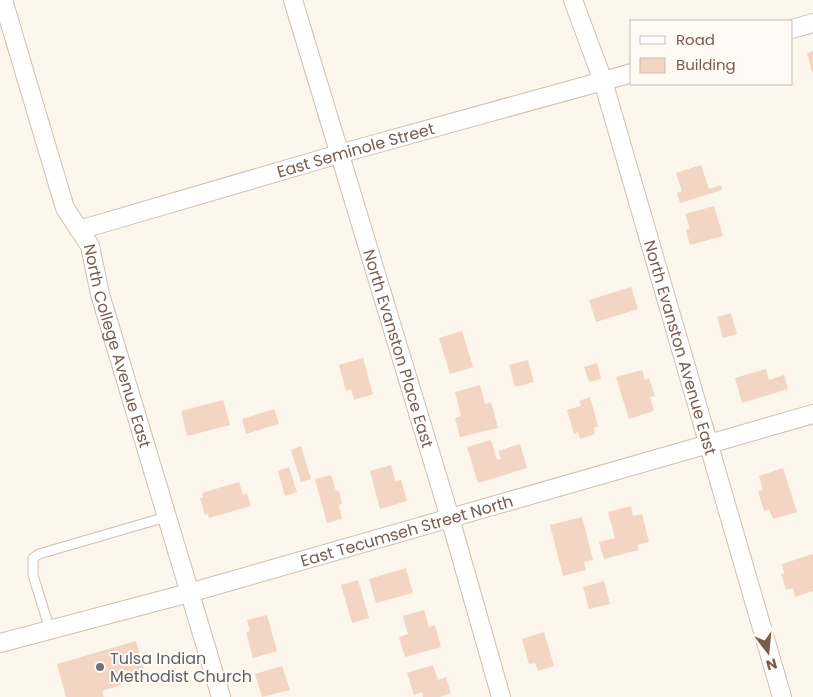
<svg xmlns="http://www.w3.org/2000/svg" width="813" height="697" font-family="Poppins,sans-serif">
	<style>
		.building { fill: #f3d5c3 }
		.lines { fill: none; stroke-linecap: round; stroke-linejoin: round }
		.lane-casing { stroke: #d1beb0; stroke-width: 11 }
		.street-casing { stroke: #d1beb0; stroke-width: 20 }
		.lane { stroke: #fff; stroke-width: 9 }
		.street { stroke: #fff; stroke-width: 18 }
		.worship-dot { fill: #6b7280; stroke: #fffaf3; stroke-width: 2 }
		.labels { text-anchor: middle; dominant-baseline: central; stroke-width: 4; stroke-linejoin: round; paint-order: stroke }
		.street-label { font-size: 16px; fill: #7a5c4d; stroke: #fffaf3 }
		.worship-label { font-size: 16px; fill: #5b616d; stroke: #fffaf3; text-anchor: start }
	</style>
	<rect width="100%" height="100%" fill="#fdf6ec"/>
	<g class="building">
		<path d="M813 51V71L812 72 807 53Z"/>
		<path d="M701 165 709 189 721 185 722 190 680 203 677 193 682 191 676 173Z"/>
		<path d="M714 206 723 236 690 245 686 230 690 229 685 214Z"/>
		<path d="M631 287 638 309 596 322 589 300Z"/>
		<path d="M731 313 737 334 723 338 717 317Z"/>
		<path d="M462 331 473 367 450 374 439 338Z"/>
		<path d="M363 358 373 394 354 400 351 389 346 391 339 365Z"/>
		<path d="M528 360 534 382 515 387 509 365Z"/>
		<path d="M597 363 601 379 589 382 584 367Z"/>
		<path d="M766 369 769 380 784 375 788 389 742 403 735 378Z"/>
		<path d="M642 370 645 380 649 378 655 396 650 397 654 411 629 419 616 377Z"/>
		<path d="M480 385 485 404 491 402 498 428 460 437 455 418 461 416 455 392Z"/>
		<path d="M590 397 598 426 594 428 595 434 580 439 578 432 574 434 567 410 581 406 579 401Z"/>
		<path d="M223 400 230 425 187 436 181 411Z"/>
		<path d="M274 409 279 424 246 434 242 419Z"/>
		<path d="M491 440 497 460 501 459 498 451 520 444 527 468 478 483 467 447Z"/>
		<path d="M301 446 311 479 301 482 291 450Z"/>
		<path d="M391 465 395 481 401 480 407 501 380 509 370 471Z"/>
		<path d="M289 467 297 492 285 496 278 471Z"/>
		<path d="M783 468 797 512 773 519 769 509 764 511 758 491 763 490 759 476Z"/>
		<path d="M331 475 336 491 339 490 342 504 339 505 342 519 327 523 315 479Z"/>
		<path d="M239 482 243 495 247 493 251 506 209 518 208 514 205 515 200 498 203 497 202 493Z"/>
		<path d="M631 506 633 516 642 514 649 542 637 545 639 550 604 559 599 542 615 538 608 512Z"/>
		<path d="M582 517 593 560 584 562 586 570 563 576 550 525Z"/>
		<path d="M813 554V591L795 597 793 588 786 590 781 574 784 573 782 564Z"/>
		<path d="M406 568 413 593 376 603 369 579Z"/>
		<path d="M358 580 369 618 352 623 341 585Z"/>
		<path d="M604 581 610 604 589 609 583 587Z"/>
		<path d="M424 610 429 627 435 625 441 647 405 657 399 637 408 634 403 616Z"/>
		<path d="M267 615 277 651 253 658 246 632 250 631 247 620Z"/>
		<path d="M544 632 554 666 538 671 535 663 529 664 522 639Z"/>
		<path d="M136 641 144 670 119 677 121 685 102 691 104 697H66L57 664Z"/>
		<path d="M433 665 438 680 446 677 451 693 440 697H423L422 692 414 695 407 673Z"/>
		<path d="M282 666 290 690 262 697 255 674Z"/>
	</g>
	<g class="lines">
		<defs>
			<path id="lane" d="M50 630 33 575V558L39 554 166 517"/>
			<g id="street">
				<path id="s1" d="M3 0 65 208 90 246 100 294 221 697"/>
				<path id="s2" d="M293 0 450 518 501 697"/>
				<path id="s3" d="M573 0 603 81 782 697"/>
				<path d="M792 29 813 23"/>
				<path id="s4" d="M79 230 339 154 632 73"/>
				<path id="s5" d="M0 643 189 593 813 414"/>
			</g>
		</defs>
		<use href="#lane" class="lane-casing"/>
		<use href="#street" class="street-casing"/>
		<use href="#lane" class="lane"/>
		<use href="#street" class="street"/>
	</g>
	<circle class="worship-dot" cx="100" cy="667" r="5"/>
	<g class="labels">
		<g class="street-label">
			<text stroke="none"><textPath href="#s4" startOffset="288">East Seminole Street</textPath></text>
			<text stroke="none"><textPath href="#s1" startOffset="366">North College Avenue East</textPath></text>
			<text stroke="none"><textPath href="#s3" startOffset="364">North Evanston Avenue East</textPath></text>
			<text stroke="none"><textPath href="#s2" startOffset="364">North Evanston Place East</textPath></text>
			<text stroke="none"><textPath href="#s5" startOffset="422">East Tecumseh Street North</textPath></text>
		</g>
		<g class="worship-label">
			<text x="110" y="658">Tulsa Indian<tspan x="110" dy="18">Methodist Church</tspan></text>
		</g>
	</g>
	<rect x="630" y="20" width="162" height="65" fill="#fffaf3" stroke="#cabbb1"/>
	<rect x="640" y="36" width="25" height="8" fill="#ffffff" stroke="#cabbb1"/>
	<text x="676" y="45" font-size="15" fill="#7a5c4d">Road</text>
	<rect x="640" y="58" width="25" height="15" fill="#f3d5c3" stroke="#cabbb1"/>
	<text x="676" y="70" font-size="15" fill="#7a5c4d">Building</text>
	<g transform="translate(768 652) rotate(164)" stroke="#fffaf3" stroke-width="4" paint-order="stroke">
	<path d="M0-4L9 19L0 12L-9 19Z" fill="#7a5c4d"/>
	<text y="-8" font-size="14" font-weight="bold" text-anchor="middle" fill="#7a5c4d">N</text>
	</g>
</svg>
